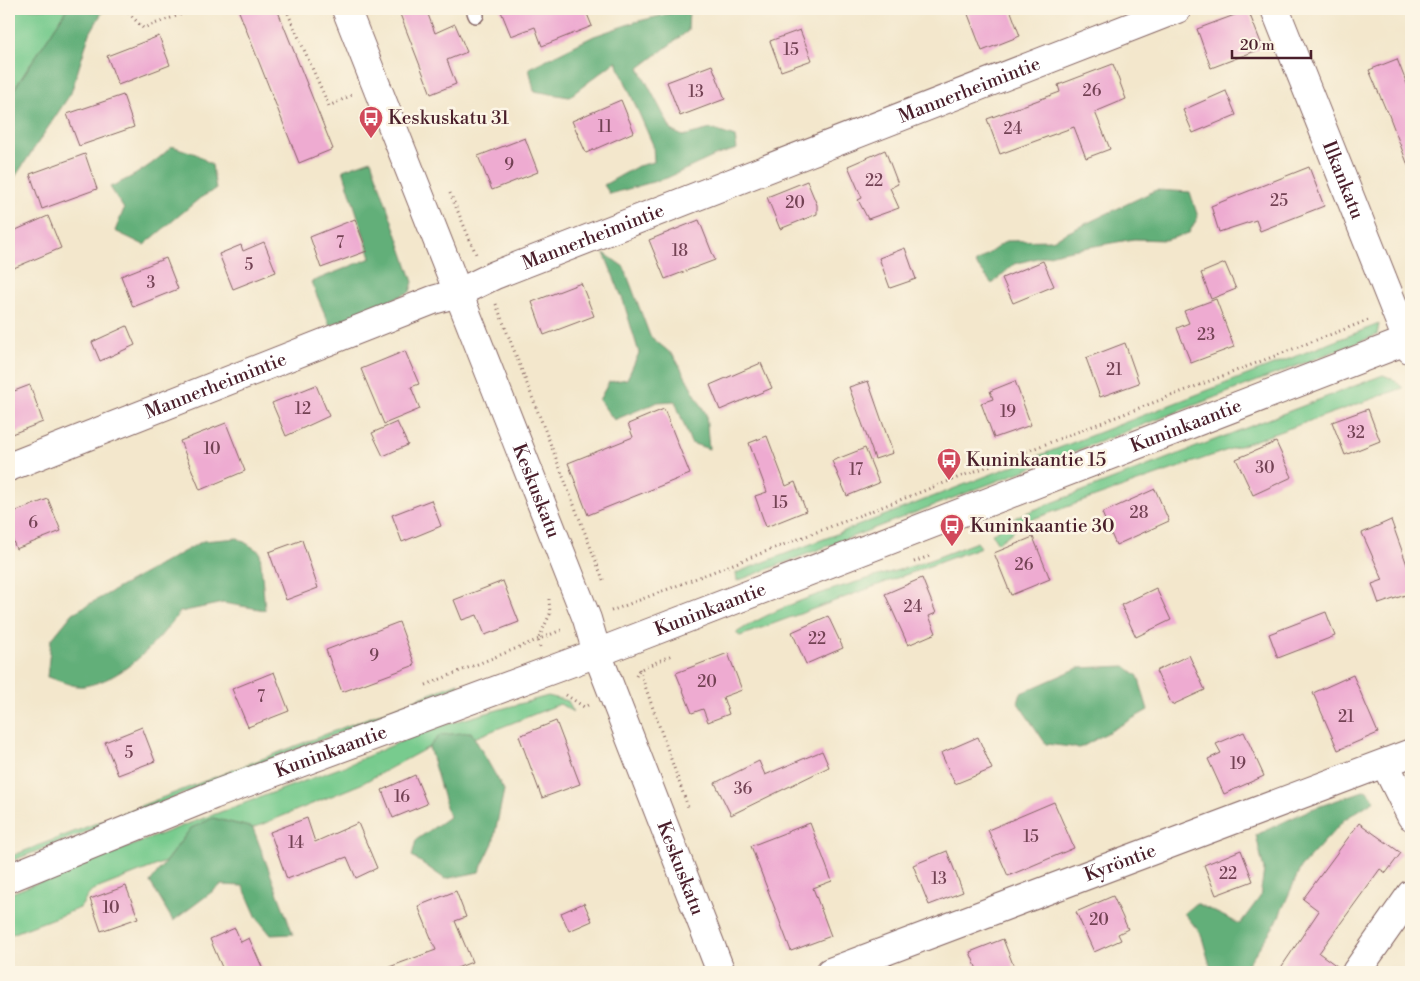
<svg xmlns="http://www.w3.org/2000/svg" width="1420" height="981" font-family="'Libre Bodoni',serif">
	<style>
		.green { fill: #78cb8e; stroke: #61755c }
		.forest { fill: #62af79; stroke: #566752 }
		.building { fill: #eeabd1 }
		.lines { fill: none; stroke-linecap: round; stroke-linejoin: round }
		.service-casing { stroke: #856563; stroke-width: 18 }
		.minor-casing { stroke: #856563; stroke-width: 30 }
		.tertiary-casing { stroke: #856563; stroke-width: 30 }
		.path { stroke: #856563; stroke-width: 3; stroke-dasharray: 1 4; stroke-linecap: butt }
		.service { stroke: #fff; stroke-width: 15 }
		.minor { stroke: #fff; stroke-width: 28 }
		.tertiary { stroke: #fff; stroke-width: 28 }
		.labels { text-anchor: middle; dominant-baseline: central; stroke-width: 5; stroke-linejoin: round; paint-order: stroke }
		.number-label { font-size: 16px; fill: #734254 }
		.street-label { font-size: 19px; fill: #4a1f2b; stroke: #fcf5e5 }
		.poi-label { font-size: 19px; fill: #4a1f2b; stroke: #fcf5e5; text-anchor: start }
	</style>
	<rect width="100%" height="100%" fill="#fcf5e5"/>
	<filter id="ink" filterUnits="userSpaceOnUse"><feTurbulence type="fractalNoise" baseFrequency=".02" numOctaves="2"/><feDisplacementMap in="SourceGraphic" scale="10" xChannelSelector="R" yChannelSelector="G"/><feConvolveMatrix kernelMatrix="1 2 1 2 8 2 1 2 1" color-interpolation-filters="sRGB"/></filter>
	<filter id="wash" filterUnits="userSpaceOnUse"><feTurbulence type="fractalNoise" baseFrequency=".0096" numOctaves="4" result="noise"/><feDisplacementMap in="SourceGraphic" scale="20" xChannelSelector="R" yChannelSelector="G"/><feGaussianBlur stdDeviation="1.12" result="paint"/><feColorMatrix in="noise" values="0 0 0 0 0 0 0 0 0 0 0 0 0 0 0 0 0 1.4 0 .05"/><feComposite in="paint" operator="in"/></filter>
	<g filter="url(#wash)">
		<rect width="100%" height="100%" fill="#f3e7cc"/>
		<g class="green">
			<path d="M9 9H67L9 97Z"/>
			<path d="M1379 324 1377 335 737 581 736 573Z"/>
			<path d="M1383 375 1393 379 1403 388 1027 521 998 543 992 534 1018 516Z"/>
			<path d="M977 542 981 547 740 636 736 633C784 602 839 587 895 571 923 564 950 552 977 542Z"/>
			<path d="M458 683 459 686 9 862V857Z"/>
			<path d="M548 696 568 701 573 712 560 704 474 738 471 732 440 736 429 747 361 784 253 828 213 818 191 828 165 862 91 891 80 908 9 935V894L166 832 348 765 429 729Z"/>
		</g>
		<g class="forest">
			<path d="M67 9H104L89 35 71 93 9 186V97Z"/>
			<path d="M689 9 688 31 639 68 672 131 683 136 711 129 735 137 737 149 717 155 667 178 610 194 604 185 638 166 654 162 653 145 616 61 569 97 534 91 529 68 594 36 635 22Z"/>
			<path d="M172 146 196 154 212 165 216 189 200 198 144 245 115 231 124 209 110 187C134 177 154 164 172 146Z"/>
			<path d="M371 160 413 282 410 292 330 326 311 282 371 258 343 170Z"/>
			<path d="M1156 190 1190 192 1198 217 1189 233 1166 240 1134 239 1061 252 1014 264 992 284 975 263 1006 241 1052 240Z"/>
			<path d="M604 253 624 267 650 336 674 356 706 414 709 449 691 443 675 401 658 402 614 420 599 400 609 382 627 379 639 353 623 300Z"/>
			<path d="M238 538 260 552 265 610 223 603 180 612C156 643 126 679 84 686 74 688 57 679 47 677L51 640 73 613 203 541Z"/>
			<path d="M1125 666 1138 676 1148 710 1080 748 1046 744 1018 703 1021 693 1078 668Z"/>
			<path d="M471 732 504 790 493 843 479 872 445 879 412 856 416 840 449 817 429 747 440 735Z"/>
			<path d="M1366 790 1375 800 1345 819 1301 867 1276 923 1245 968 1246 972H1206L1211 969 1201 934 1184 913 1196 903 1240 924 1260 897 1264 870 1256 835 1309 810Z"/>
			<path d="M213 818 253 828 293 934 271 935 257 918 243 886 221 885 173 921 150 882 191 828Z"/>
		</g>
		<g id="blocks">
			<g class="building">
				<path d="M238 9H277L333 149 299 163Z"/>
				<path d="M398 9H426L435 33 455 24 467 52 447 60 456 84 431 94Z"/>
				<path d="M500 9H585L592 26 542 46 535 27 511 36Z"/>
				<path d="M966 9H1010L1020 36 982 51Z"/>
				<path d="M1248 10 1263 48 1211 68 1197 29Z"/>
				<path d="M800 30 812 60 781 71 770 41Z"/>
				<path d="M159 36 170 65 118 85 107 56Z"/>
				<path d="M1397 59 1411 94V167L1409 168 1387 110H1386L1369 70Z"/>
				<path d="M1113 64 1126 99 1095 112 1110 149 1086 158 1074 127 1000 154 987 119 1060 92 1058 85Z"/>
				<path d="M712 65 725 99 680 116 667 82Z"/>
				<path d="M1226 91 1236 115 1193 133 1183 110Z"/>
				<path d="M123 95 134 127 79 146 67 114Z"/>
				<path d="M621 100 634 132 586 153 572 121Z"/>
				<path d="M525 138 538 172 492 190 478 156Z"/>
				<path d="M885 150 898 184 890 188 899 208 868 219 858 200 862 198 848 166Z"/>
				<path d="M85 154 97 189 42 209 30 174Z"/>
				<path d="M1309 167 1324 206 1260 231 1256 220 1219 232 1211 206Z"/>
				<path d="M807 181 817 205V214L780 229 767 197Z"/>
				<path d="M48 216 61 248 9 270V233Z"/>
				<path d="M355 219 367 251 321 268 310 237Z"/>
				<path d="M699 220 715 260 665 279 649 240Z"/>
				<path d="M264 242 276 272 233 289 219 254 241 245 243 251Z"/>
				<path d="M905 248 916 279 890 288 879 258Z"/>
				<path d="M166 258 178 289 133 307 121 276Z"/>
				<path d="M1043 261 1054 286 1013 303 1002 278Z"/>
				<path d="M1225 263 1236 289 1211 299 1201 273Z"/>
				<path d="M581 283 594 316 544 335 532 302Z"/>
				<path d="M1216 299 1234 347 1191 363 1177 328 1189 323 1184 311Z"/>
				<path d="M127 326 135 345 100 361 92 342Z"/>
				<path d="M1125 343 1139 383 1100 397 1086 358Z"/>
				<path d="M405 351 419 384 411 387 420 409 384 424 361 369Z"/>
				<path d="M761 363 772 388 720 410 710 385Z"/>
				<path d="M868 381 893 453 875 459 849 387Z"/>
				<path d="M1015 381 1031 425 994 438 981 403 993 399 990 391Z"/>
				<path d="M30 385 43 422 9 435V393Z"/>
				<path d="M316 385 329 416 286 436 272 403Z"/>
				<path d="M664 409 690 474 588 515 568 463 633 437 628 424Z"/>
				<path d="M1368 409 1380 441 1345 455 1332 422Z"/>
				<path d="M397 422 408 445 383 456 372 433Z"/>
				<path d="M226 423 245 471 200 490 180 441Z"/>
				<path d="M767 436 786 486 795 482 806 511 766 527 755 496 767 492 749 443Z"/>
				<path d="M1276 442 1292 477 1253 495 1236 459Z"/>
				<path d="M865 448 879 483 847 496 832 461Z"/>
				<path d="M1155 489 1169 521 1116 545 1102 513Z"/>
				<path d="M48 499 61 531 16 549 9 530V514Z"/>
				<path d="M431 500 441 526 402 542 392 515Z"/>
				<path d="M1391 520 1411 576V593L1379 604 1372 584 1383 580 1362 533Z"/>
				<path d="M1033 537 1050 579 1011 595 994 553Z"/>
				<path d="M302 540 318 588 286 600 269 552Z"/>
				<path d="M922 578 936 613 929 616 936 633 908 645 885 594Z"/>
				<path d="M503 581 519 622 485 635 477 615 462 620 454 600Z"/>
				<path d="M1156 588 1171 620 1136 637 1121 605Z"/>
				<path d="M1326 612 1335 636 1278 658 1269 634Z"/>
				<path d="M828 616 843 648 806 664 792 632Z"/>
				<path d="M399 622 415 665 342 692 326 650Z"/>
				<path d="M728 653 742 690 723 697 729 714 708 722 703 709 692 713 676 673Z"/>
				<path d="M1189 655 1205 690 1172 705 1156 671Z"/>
				<path d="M274 672 289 711 248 727 232 689Z"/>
				<path d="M1353 675 1378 733 1338 750 1313 693Z"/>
				<path d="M556 721 580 784 542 798 519 736Z"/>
				<path d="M142 727 155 761 118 775 105 742Z"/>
				<path d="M1244 732 1264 776 1224 794 1208 759 1221 753 1216 744Z"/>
				<path d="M978 737 992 769 955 784 941 753Z"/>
				<path d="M822 751 829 767 731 815 715 783 759 761 765 775Z"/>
				<path d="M415 775 427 804 393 818 382 790Z"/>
				<path d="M1054 802 1074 848 1008 876 988 830Z"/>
				<path d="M307 818 315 842 358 823 377 868 356 878 347 857 287 879 270 832Z"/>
				<path d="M810 823 832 881 813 888 831 936 791 951 751 846Z"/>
				<path d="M1359 823 1401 853 1386 873 1380 869 1319 953 1341 969V972H1278L1319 911 1303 899Z"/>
				<path d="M1241 850 1253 881 1216 895 1204 865Z"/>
				<path d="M947 851 963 892 929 905 913 865Z"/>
				<path d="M126 886 138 918 101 931 90 899Z"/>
				<path d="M456 891 466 917 455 921 472 962 447 972H382L381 970 436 950 418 906Z"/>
				<path d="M1113 896 1128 929 1118 934 1121 940 1094 952 1076 912Z"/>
				<path d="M584 903 592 921 569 931 561 913Z"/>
				<path d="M235 928 241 942 249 938 262 967 250 972H224L210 939Z"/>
				<path d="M1003 939 1016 972H978L970 952Z"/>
			</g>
		</g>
	</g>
	<g filter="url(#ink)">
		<use href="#blocks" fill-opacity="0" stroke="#856563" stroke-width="1"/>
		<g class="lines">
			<defs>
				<path id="service" d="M474 9 476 15"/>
				<g id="minor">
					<path id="s1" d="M1275 9 1411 350"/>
					<path id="s2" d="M9 467 433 300 458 293 495 275 1177 9"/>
					<path d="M1385 764 1411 816"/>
					<path id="s3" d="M830 972 1411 753"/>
					<path d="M1356 972 1411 894"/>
				</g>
				<g id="tertiary">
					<path id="s4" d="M346 9 587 619 597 653 721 972"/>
					<path id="s5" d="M9 878 213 795 597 653 1411 339"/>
				</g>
			</defs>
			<use href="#service" class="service-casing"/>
			<use href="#minor" class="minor-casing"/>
			<use href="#tertiary" class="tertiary-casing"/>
			<g class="path">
				<path d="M125 9 143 28 196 9"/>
				<path d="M286 9 329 106 352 95"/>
				<path d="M450 193 476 254"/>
				<path d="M496 304 604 582"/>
				<path d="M914 562 932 555"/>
				<path d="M611 611 1371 319"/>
				<path d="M540 647 538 640 550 614 549 599"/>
				<path d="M639 669 688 807"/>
				<path d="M636 676 639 670 672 655"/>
				<path d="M426 685 564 629"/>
				<path d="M566 695 584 707 590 704"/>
			</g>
			<use href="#service" class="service"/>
			<use href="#minor" class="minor"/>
			<use href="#tertiary" class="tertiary"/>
		</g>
	</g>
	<defs>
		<symbol id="bus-pin" viewBox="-11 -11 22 30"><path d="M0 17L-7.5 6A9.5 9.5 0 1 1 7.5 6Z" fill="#d1495b" stroke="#fcf5e5"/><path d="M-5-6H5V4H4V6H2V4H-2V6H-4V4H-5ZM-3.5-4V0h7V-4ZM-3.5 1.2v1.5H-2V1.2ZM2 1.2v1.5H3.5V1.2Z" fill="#fff"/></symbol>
	</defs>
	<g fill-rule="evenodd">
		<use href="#bus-pin" x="357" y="104" width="28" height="38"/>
		<use href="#bus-pin" x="935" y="446" width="28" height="38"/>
		<use href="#bus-pin" x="938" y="512" width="28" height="38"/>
	</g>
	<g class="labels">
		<g class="number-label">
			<text x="791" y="50">15</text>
			<text x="1092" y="91">26</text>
			<text x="696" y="92">13</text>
			<text x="605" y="127">11</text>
			<text x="1013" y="129">24</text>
			<text x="509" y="165">9</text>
			<text x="874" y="181">22</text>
			<text x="1279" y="201">25</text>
			<text x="795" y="203">20</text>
			<text x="340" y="243">7</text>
			<text x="680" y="251">18</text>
			<text x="249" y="265">5</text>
			<text x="151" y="283">3</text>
			<text x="1206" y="335">23</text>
			<text x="1114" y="370">21</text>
			<text x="303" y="409">12</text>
			<text x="1008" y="412">19</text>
			<text x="1356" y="433">32</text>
			<text x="212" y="449">10</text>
			<text x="1265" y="468">30</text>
			<text x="856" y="470">17</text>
			<text x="780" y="503">15</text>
			<text x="1139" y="513">28</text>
			<text x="33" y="523">6</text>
			<text x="1024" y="565">26</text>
			<text x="913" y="607">24</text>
			<text x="817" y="639">22</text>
			<text x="374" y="656">9</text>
			<text x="707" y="682">20</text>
			<text x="261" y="697">7</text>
			<text x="1346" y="717">21</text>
			<text x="129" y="753">5</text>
			<text x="1238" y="764">19</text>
			<text x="743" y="789">36</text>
			<text x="402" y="797">16</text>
			<text x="1031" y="837">15</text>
			<text x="296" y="843">14</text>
			<text x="1228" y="874">22</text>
			<text x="939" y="879">13</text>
			<text x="111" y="908">10</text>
			<text x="1099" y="920">20</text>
		</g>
		<g class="street-label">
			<text stroke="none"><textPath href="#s2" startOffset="1032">Mannerheimintie</textPath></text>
			<text stroke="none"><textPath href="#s1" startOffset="184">Ilkankatu</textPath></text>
			<text stroke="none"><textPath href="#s2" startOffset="628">Mannerheimintie</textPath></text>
			<text stroke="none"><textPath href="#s2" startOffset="222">Mannerheimintie</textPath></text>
			<text stroke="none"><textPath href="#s5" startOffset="1261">Kuninkaantie</textPath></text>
			<text stroke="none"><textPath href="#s4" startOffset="518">Keskuskatu</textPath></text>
			<text stroke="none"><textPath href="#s5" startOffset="751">Kuninkaantie</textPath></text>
			<text stroke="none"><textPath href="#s5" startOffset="346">Kuninkaantie</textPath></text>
			<text stroke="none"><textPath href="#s3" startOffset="310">Kyröntie</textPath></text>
			<text stroke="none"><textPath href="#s4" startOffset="922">Keskuskatu</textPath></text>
		</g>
		<g class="poi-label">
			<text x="388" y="118">Keskuskatu 31</text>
			<text x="966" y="460">Kuninkaantie 15</text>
			<text x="970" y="526">Kuninkaantie 30</text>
		</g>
	</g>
	<rect width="1420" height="981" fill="none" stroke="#fcf5e5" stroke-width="30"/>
	<path d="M1232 50v8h79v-8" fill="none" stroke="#4a1f2b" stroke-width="2.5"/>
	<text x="1240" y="50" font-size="15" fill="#4a1f2b" stroke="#fcf5e5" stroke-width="4" paint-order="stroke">20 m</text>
</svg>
